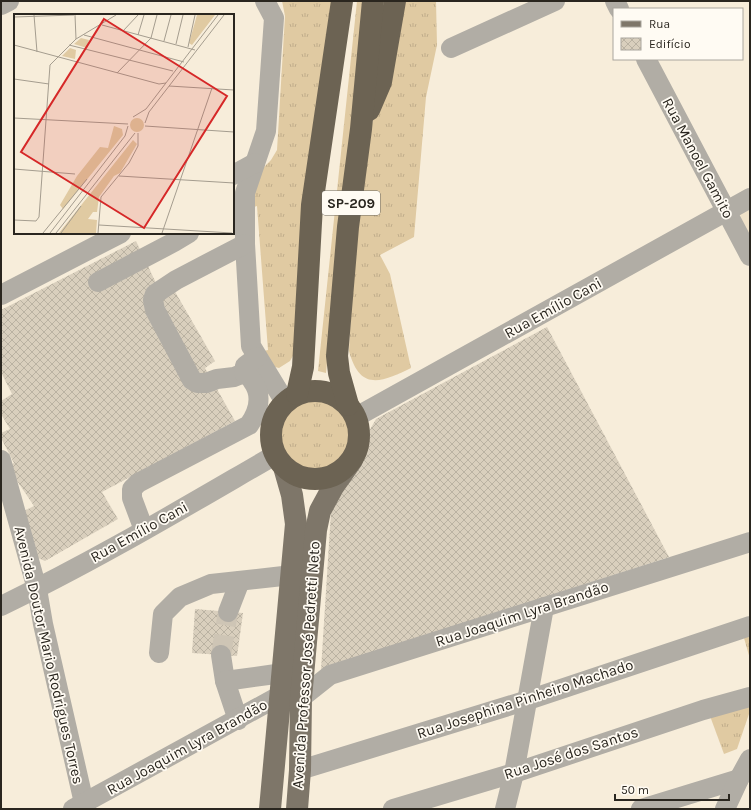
<svg xmlns="http://www.w3.org/2000/svg" width="751" height="810" font-family="Karla,sans-serif">
	<style>
		.built { fill: #efe1c8 }
		.grass { fill: url(#grass-tufts) }
		.building { fill: url(#building-cross-hatch) }
		.lines { fill: none; stroke-linecap: round; stroke-linejoin: round }
		.minor-tunnel { stroke: #cec5b5; stroke-width: 20; stroke-dasharray: 20 10; stroke-linecap: butt }
		.minor { stroke: #b1ada5; stroke-width: 20 }
		.major { stroke: #7e7669; stroke-width: 22 }
		.highway { stroke: #6c6353; stroke-width: 22 }
		.labels { text-anchor: middle; dominant-baseline: central; stroke-width: 3.5; stroke-linejoin: round; paint-order: stroke }
		.shield { fill: #fffbf3; stroke: #6a665f; stroke-width: 1 }
		.shield-label { font-size: 14px; font-weight: bold; fill: #2a261f }
		.street-label { font-size: 15px; fill: #2a261f; stroke: #fffbf3 }
		.inset-road { fill: none; stroke: #a59d8f; stroke-width: 1 }
		.view { fill: #d62828; fill-opacity: 0.15; stroke: #d62828; stroke-width: 2 }
		.inset-edge { fill: none; stroke: #2a261f; stroke-width: 2 }
	</style>
	<defs>
		<pattern id="grass-tufts" width="24" height="20" patternUnits="userSpaceOnUse"><rect width="24" height="20" fill="#e0caa2"/><path d="M3 7l-1-3M5 7V3M7 7l1-3M15 17l-1-3M17 17v-4M19 17l1-3" fill="none" stroke="#c0ad8b"/></pattern>
		<pattern id="building-cross-hatch" width="8" height="8" patternUnits="userSpaceOnUse"><rect width="8" height="8" fill="#d9cfbd"/><path d="M0 0l8 8M0 8l8-8" fill="none" stroke="#bab2a2"/></pattern>
	</defs>
	<rect width="100%" height="100%" fill="#f7edda"/>
	<path class="built" d="M750 208V236L739 214Z"/>
	<g class="grass">
		<path d="M282 1H332L298 347 290 361 279 368 267 365 260 352 268 350 257 206 248 209 256 175 271 160 277 150 285 16Z"/>
		<path d="M357 1H365L348 153 326 373 318 371Z"/>
		<path d="M393 1H436L437 45 426 97 414 237 380 255 390 274 411 368C382 382 360 392 349 351L355 224Z"/>
		<circle cx="316" cy="435" r="35"/>
		<path d="M750 636V659L744 638Z"/>
		<path d="M750 701V711L737 749 724 754 710 716Z"/>
	</g>
	<g class="building">
		<path d="M136 241 156 283 166 276 215 361 205 368 235 421 102 492 118 519 45 561 38 558 22 512 34 506 7 466 14 463 1 438V433L10 429 1 414V401L12 394 1 372V310Z"/>
		<path d="M547 327 669 557 321 670 332 496 376 419Z"/>
		<path d="M195 609 243 613 237 656 192 653Z"/>
	</g>
	<g class="lines">
		<path class="minor-tunnel" d="M221 655 228 612"/>
		<g class="minor">
			<path d="M265 1 274 18 266 131 245 193V244L251 346 285 402"/>
			<path d="M615 1 619 9"/>
			<path d="M1 5 9 1"/>
			<path d="M451 48 555 1"/>
			<path d="M646 59 750 256"/>
			<path d="M233 175 255 163"/>
			<path d="M98 282 174 242 189 233"/>
			<path d="M1 295 121 233"/>
			<path d="M244 373 234 377 217 379 206 383H197L192 380 155 310 153 300 155 294 176 280 245 244"/>
			<path d="M356 417 750 198"/>
			<path d="M1 460 37 589 43 624 84 803"/>
			<path d="M144 530 132 498V489L138 483 249 425C258 412 263 396 253 382 251 378 247 375 244 373L245 366 257 357"/>
			<path d="M1 606C95 561 185 507 275 455"/>
			<path d="M228 612 240 581"/>
			<path d="M159 653 163 614 180 597 211 584 292 575"/>
			<path d="M221 655 225 681 238 720"/>
			<path d="M225 681 283 673"/>
			<path d="M301 698 330 675 750 542"/>
			<path d="M300 770 528 700 750 626"/>
			<path d="M73 809 281 695"/>
			<path d="M393 809 514 773 703 710 750 697"/>
			<path d="M505 809 514 773 544 607"/>
			<path d="M641 809 739 779"/>
			<path d="M725 809 739 779 750 759"/>
		</g>
		<g class="major">
			<path d="M270 809 296 524 292 495 284 467"/>
			<path d="M297 809 300 770 301 698 316 530 320 511 333 487 352 460"/>
		</g>
		<g class="highway">
			<path d="M369 110 381 82 395 1"/>
			<circle cx="315" cy="435" r="44"/>
			<path d="M297 394 303 367 312 205 342 1"/>
			<path d="M348 405 339 373 337 356 348 227 361 129 373 1"/>
		</g>
	</g>
	<g class="labels">
		<rect class="shield" x="322" y="191" width="58" height="24" rx="3"/>
		<g class="shield-label">
			<text x="351" y="203">SP-209</text>
		</g>
		<g class="street-label">
			<text transform="translate(698 158) rotate(62)">Rua Manoel Gamito</text>
			<text transform="translate(553 308) rotate(-29)">Rua Emílio Cani</text>
			<text transform="translate(139 532) rotate(-29)">Rua Emílio Cani</text>
			<text transform="translate(522 614) rotate(-18)">Rua Joaquim Lyra Brandão</text>
			<text transform="translate(49 655) rotate(77)">Avenida Doutor Mario Rodrigues Torres</text>
			<text transform="translate(306 665) rotate(-86)">Avenida Professor José Pedretti Neto</text>
			<text transform="translate(525 699) rotate(-18)">Rua Josephina Pinheiro Machado</text>
			<text transform="translate(187 747) rotate(-29)">Rua Joaquim Lyra Brandão</text>
			<text transform="translate(571 753) rotate(-18)">Rua José dos Santos</text>
		</g>
	</g>
	<g transform="translate(14 14)">
		<rect width="220" height="220" fill="#f7edda"/>
		<path d="M183 1H201L178 31 175 29ZM67 24 75 26 73 34 60 30ZM116 111a7 7 0 1 1 14 0a7 7 0 1 1-14 0ZM100 112 108 115 109 121 49 195 46 191 63 162 86 133 94 134ZM119 126 123 130 106 159 100 162 85 183 83 198H79L74 205 83 206 82 219H45Z" fill="#e0caa2"/>
		<path d="M56 34 62 36 61 45 48 42Z" fill="#e0caa2"/>
		<path class="inset-road" d="M20 1 23 38M61 1 62 25M0 3 60 1M88 11 181 36M109 17 124 1M70 21 170 48M124 21 130 1M150 27 157 1M162 30 169 1M0 31 145 70 152 69M55 31 159 57M174 33 181 1M103 59 137 24 143 1M0 65 35 70M155 72 220 76M119 103 132 95 204 1M0 104 114 110M131 109 135 98 210 1M131 112 220 118M0 155 61 160M105 162 220 169M0 206 22 207 25 203 36 51 62 25 102 1M85 211 218 219M29 219 73 165M36 219 111 122 114 112M42 219 121 119M47 219 67 192M84 219 87 183 115 149 124 132V119M148 219 198 74"/>
		<path class="view" d="M90 5 213 82 130 214 7 138Z"/>
		<rect width="220" height="220" class="inset-edge"/>
	</g>
	<rect width="751" height="810" fill="none" stroke="#2a261f" stroke-width="4"/>
	<rect x="613" y="8" width="130" height="52" fill="#fffbf3" stroke="#aaa69e"/>
	<rect x="621" y="21" width="20" height="6" fill="#7e7669" stroke="#aaa69e"/>
	<text x="649" y="28" font-size="12" fill="#2a261f">Rua</text>
	<rect x="621" y="38" width="20" height="12" fill="url(#building-cross-hatch)" stroke="#aaa69e"/>
	<text x="649" y="48" font-size="12" fill="#2a261f">Edifício</text>
	<path d="M615 794v6h114v-6" fill="none" stroke="#2a261f" stroke-width="2"/>
	<text x="621" y="794" font-size="12" fill="#2a261f" stroke="#fffbf3" stroke-width="3" paint-order="stroke">50 m</text>
</svg>
